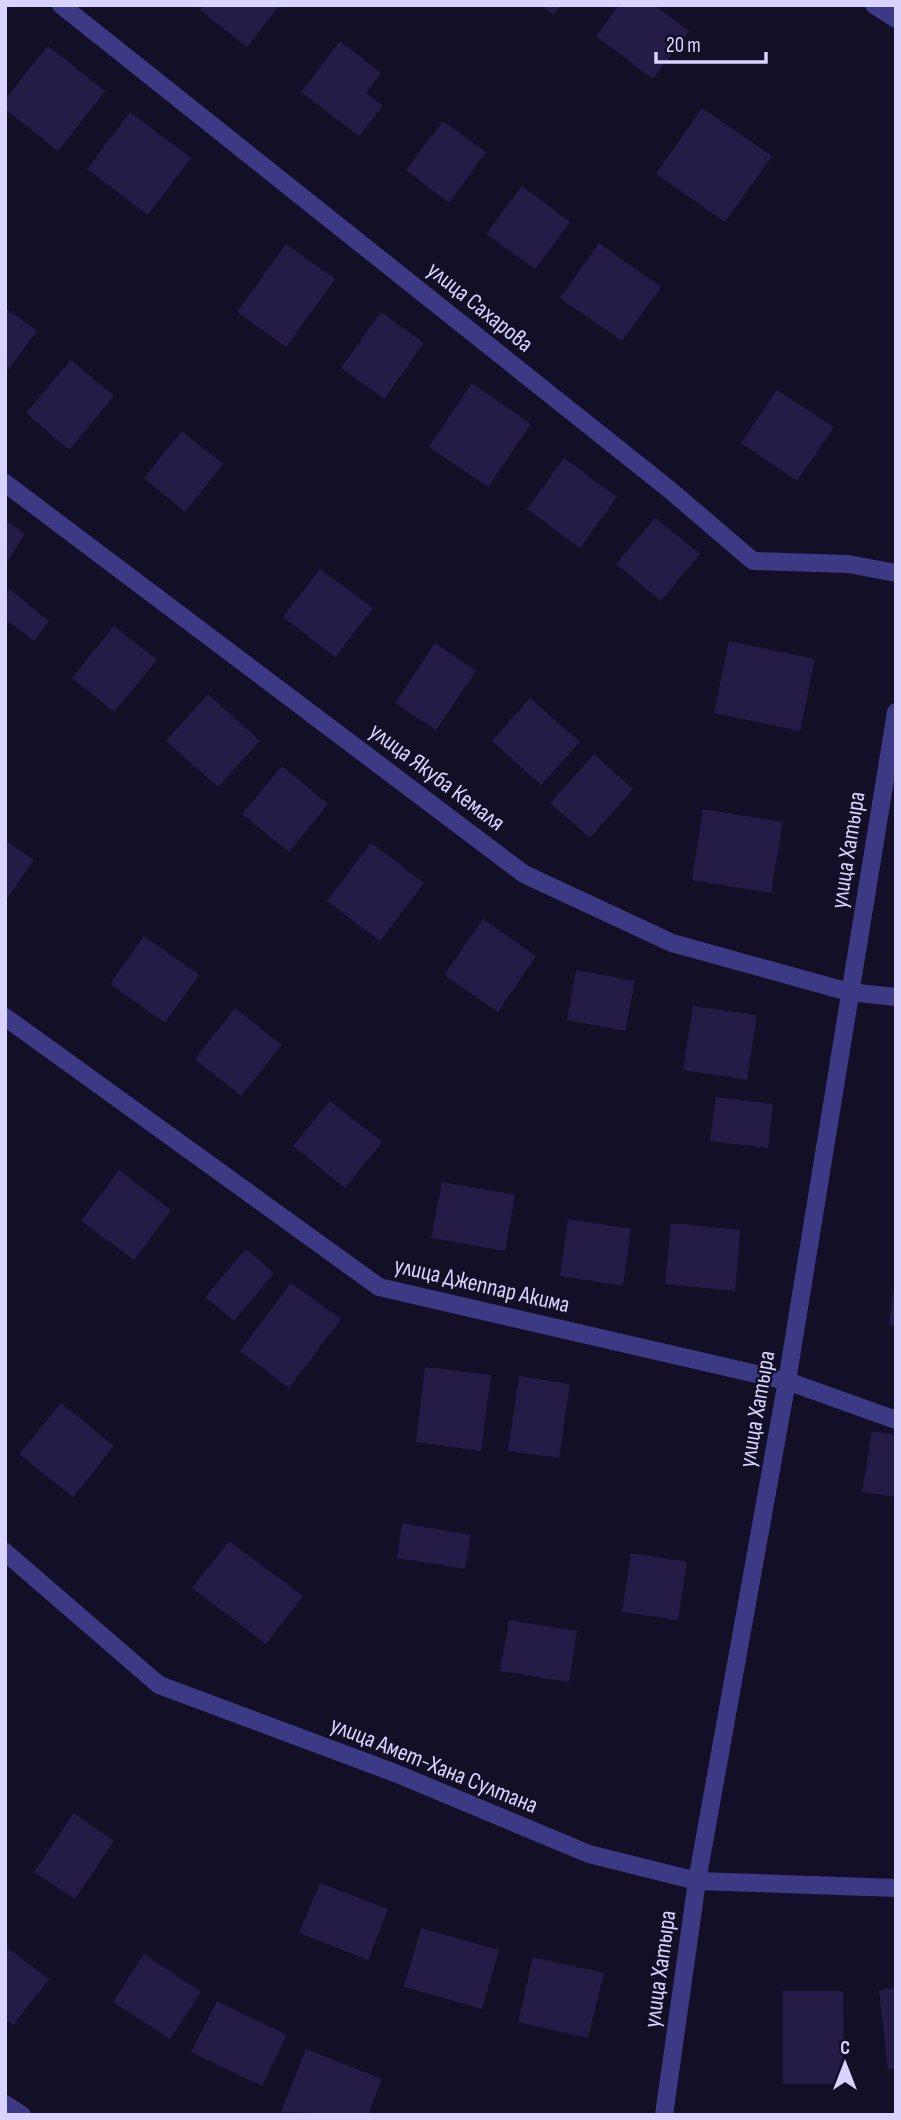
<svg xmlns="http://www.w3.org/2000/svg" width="901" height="2120" font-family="'Sofia Sans Condensed',sans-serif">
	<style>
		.building { fill: #241b47 }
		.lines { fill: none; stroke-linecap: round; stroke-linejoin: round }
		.minor { stroke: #3d3a85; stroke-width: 18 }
		.tertiary { stroke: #3d3a85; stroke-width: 18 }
		.labels { text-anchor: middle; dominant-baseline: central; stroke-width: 5; stroke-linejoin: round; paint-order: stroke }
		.street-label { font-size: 24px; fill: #d9d4ff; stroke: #130f26 }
	</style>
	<rect width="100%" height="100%" fill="#130f26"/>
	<g class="building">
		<path d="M203 5H280L247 47 200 10Z"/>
		<path d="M542 5H561L553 15Z"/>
		<path d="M619 5H654L689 31 653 79 596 36Z"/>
		<path d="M340 41 381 73 366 93 383 106 359 136 301 92Z"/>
		<path d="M48 46 105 91 58 151 5 109V99Z"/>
		<path d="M702 108 772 156 725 222 656 174Z"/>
		<path d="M130 112 191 158 148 215 87 169Z"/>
		<path d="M443 121 486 152 449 203 406 170Z"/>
		<path d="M522 186 570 222 535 269 486 234Z"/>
		<path d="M599 243 661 287 622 341 560 298Z"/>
		<path d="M286 244 335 279 286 347 237 312Z"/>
		<path d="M5 308 37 331 5 374Z"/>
		<path d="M381 312 424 343 384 399 341 368Z"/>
		<path d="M71 360 114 396 69 450 26 413Z"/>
		<path d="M472 383 531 424 488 487 429 447Z"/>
		<path d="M777 390 834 427 797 481 741 443Z"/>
		<path d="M182 431 223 464 185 512 144 478Z"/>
		<path d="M564 458 617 497 580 548 527 509Z"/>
		<path d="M655 518 700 554 661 601 616 564Z"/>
		<path d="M5 520 25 534 5 565Z"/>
		<path d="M320 569 373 608 335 657 283 617Z"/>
		<path d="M8 588 49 621 34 641 5 619Z"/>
		<path d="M114 626 157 660 114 712 72 678Z"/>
		<path d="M729 641 815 659 800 731 714 713Z"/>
		<path d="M435 643 476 671 436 730 395 703Z"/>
		<path d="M208 694 260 741 218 787 166 741Z"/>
		<path d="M530 698 580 742 541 785 492 741Z"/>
		<path d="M594 754 633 789 590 838 550 803Z"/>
		<path d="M282 766 328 804 289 852 242 814Z"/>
		<path d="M703 809 783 822 771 893 692 880Z"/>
		<path d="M5 840 34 860 5 901Z"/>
		<path d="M371 843 424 883 380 941 327 901Z"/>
		<path d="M483 919 536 956 498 1012 444 975Z"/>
		<path d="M144 936 199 975 165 1023 110 984Z"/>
		<path d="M576 970 635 981 625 1031 567 1020Z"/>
		<path d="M693 1006 757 1015 747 1080 683 1070Z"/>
		<path d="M235 1008 282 1045 241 1096 195 1059Z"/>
		<path d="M716 1097 773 1104 768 1148 710 1141Z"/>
		<path d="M330 1101 382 1142 345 1188 293 1146Z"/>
		<path d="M119 1170 171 1210 134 1260 81 1221Z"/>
		<path d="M442 1182 515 1195 505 1251 431 1238Z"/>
		<path d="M568 1219 631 1229 623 1286 560 1276Z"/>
		<path d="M671 1223 740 1230 735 1291 665 1284Z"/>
		<path d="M246 1249 274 1273 234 1321 205 1297Z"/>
		<path d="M291 1283 341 1319 289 1388 240 1351Z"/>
		<path d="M894 1287H896V1326L889 1325Z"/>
		<path d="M425 1367 491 1375 481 1451 416 1442Z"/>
		<path d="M519 1376 570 1384 559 1458 508 1451Z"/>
		<path d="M61 1403 114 1446 73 1497 19 1454Z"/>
		<path d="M872 1431 896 1435V1497L862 1492Z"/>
		<path d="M402 1523 471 1535 465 1569 397 1558Z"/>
		<path d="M229 1541 303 1596 266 1644 192 1588Z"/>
		<path d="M631 1553 687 1562 678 1620 622 1612Z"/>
		<path d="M509 1620 577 1631 569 1682 500 1671Z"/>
		<path d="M74 1813 114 1841 75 1899 34 1872Z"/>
		<path d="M320 1883 388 1909 368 1960 299 1933Z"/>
		<path d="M421 1928 499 1950 482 2009 404 1987Z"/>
		<path d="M5 1946 49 1979 13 2025 5 2019Z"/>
		<path d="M144 1954 201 1992 170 2039 113 2002Z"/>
		<path d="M533 1957 604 1973 588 2038 518 2022Z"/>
		<path d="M896 1988V2068L888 2069 879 1990Z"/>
		<path d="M783 1991H843L844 2084H783Z"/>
		<path d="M217 2001 287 2035 262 2086 191 2052Z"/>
		<path d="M306 2049 382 2079 368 2115 281 2112Z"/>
	</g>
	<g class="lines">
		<g class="minor">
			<path d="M61 5 670 490 753 561 848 564 896 573"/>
			<path d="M5 483 524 874 672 943 849 992 896 997"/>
			<path d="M5 1017 379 1287 787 1381 896 1420"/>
			<path d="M5 1552 159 1685 395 1773 589 1854 697 1881"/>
			<path d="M5 2104 22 2115"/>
		</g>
		<g class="tertiary">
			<path d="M874 5 896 19"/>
			<path d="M697 1881 896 1888"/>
			<path d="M664 2115 697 1881 787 1381 896 712"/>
		</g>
	</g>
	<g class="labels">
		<g class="street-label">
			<text transform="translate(480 307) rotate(39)">улица Сахарова</text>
			<text transform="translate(437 777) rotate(37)">улица Якуба Кемаля</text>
			<text transform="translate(848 850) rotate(-81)">улица Хатыра</text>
			<text transform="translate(482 1285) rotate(13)">улица Джеппар Акима</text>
			<text transform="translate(757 1409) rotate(-80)">улица Хатыра</text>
			<text transform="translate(434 1765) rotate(22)">улица Амет-Хана Султана</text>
			<text transform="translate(660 1969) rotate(-82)">улица Хатыра</text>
		</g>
	</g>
	<rect width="901" height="2120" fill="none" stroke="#d9d4ff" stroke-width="14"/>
	<g transform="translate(845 2064)" stroke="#130f26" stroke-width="5" paint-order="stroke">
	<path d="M0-5L12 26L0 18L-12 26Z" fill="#d9d4ff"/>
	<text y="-10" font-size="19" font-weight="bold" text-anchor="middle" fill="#d9d4ff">С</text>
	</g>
	<path d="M656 52v10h110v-10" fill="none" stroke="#d9d4ff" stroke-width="3.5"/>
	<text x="666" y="52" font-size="21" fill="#d9d4ff" stroke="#130f26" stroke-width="5" paint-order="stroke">20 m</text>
</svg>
